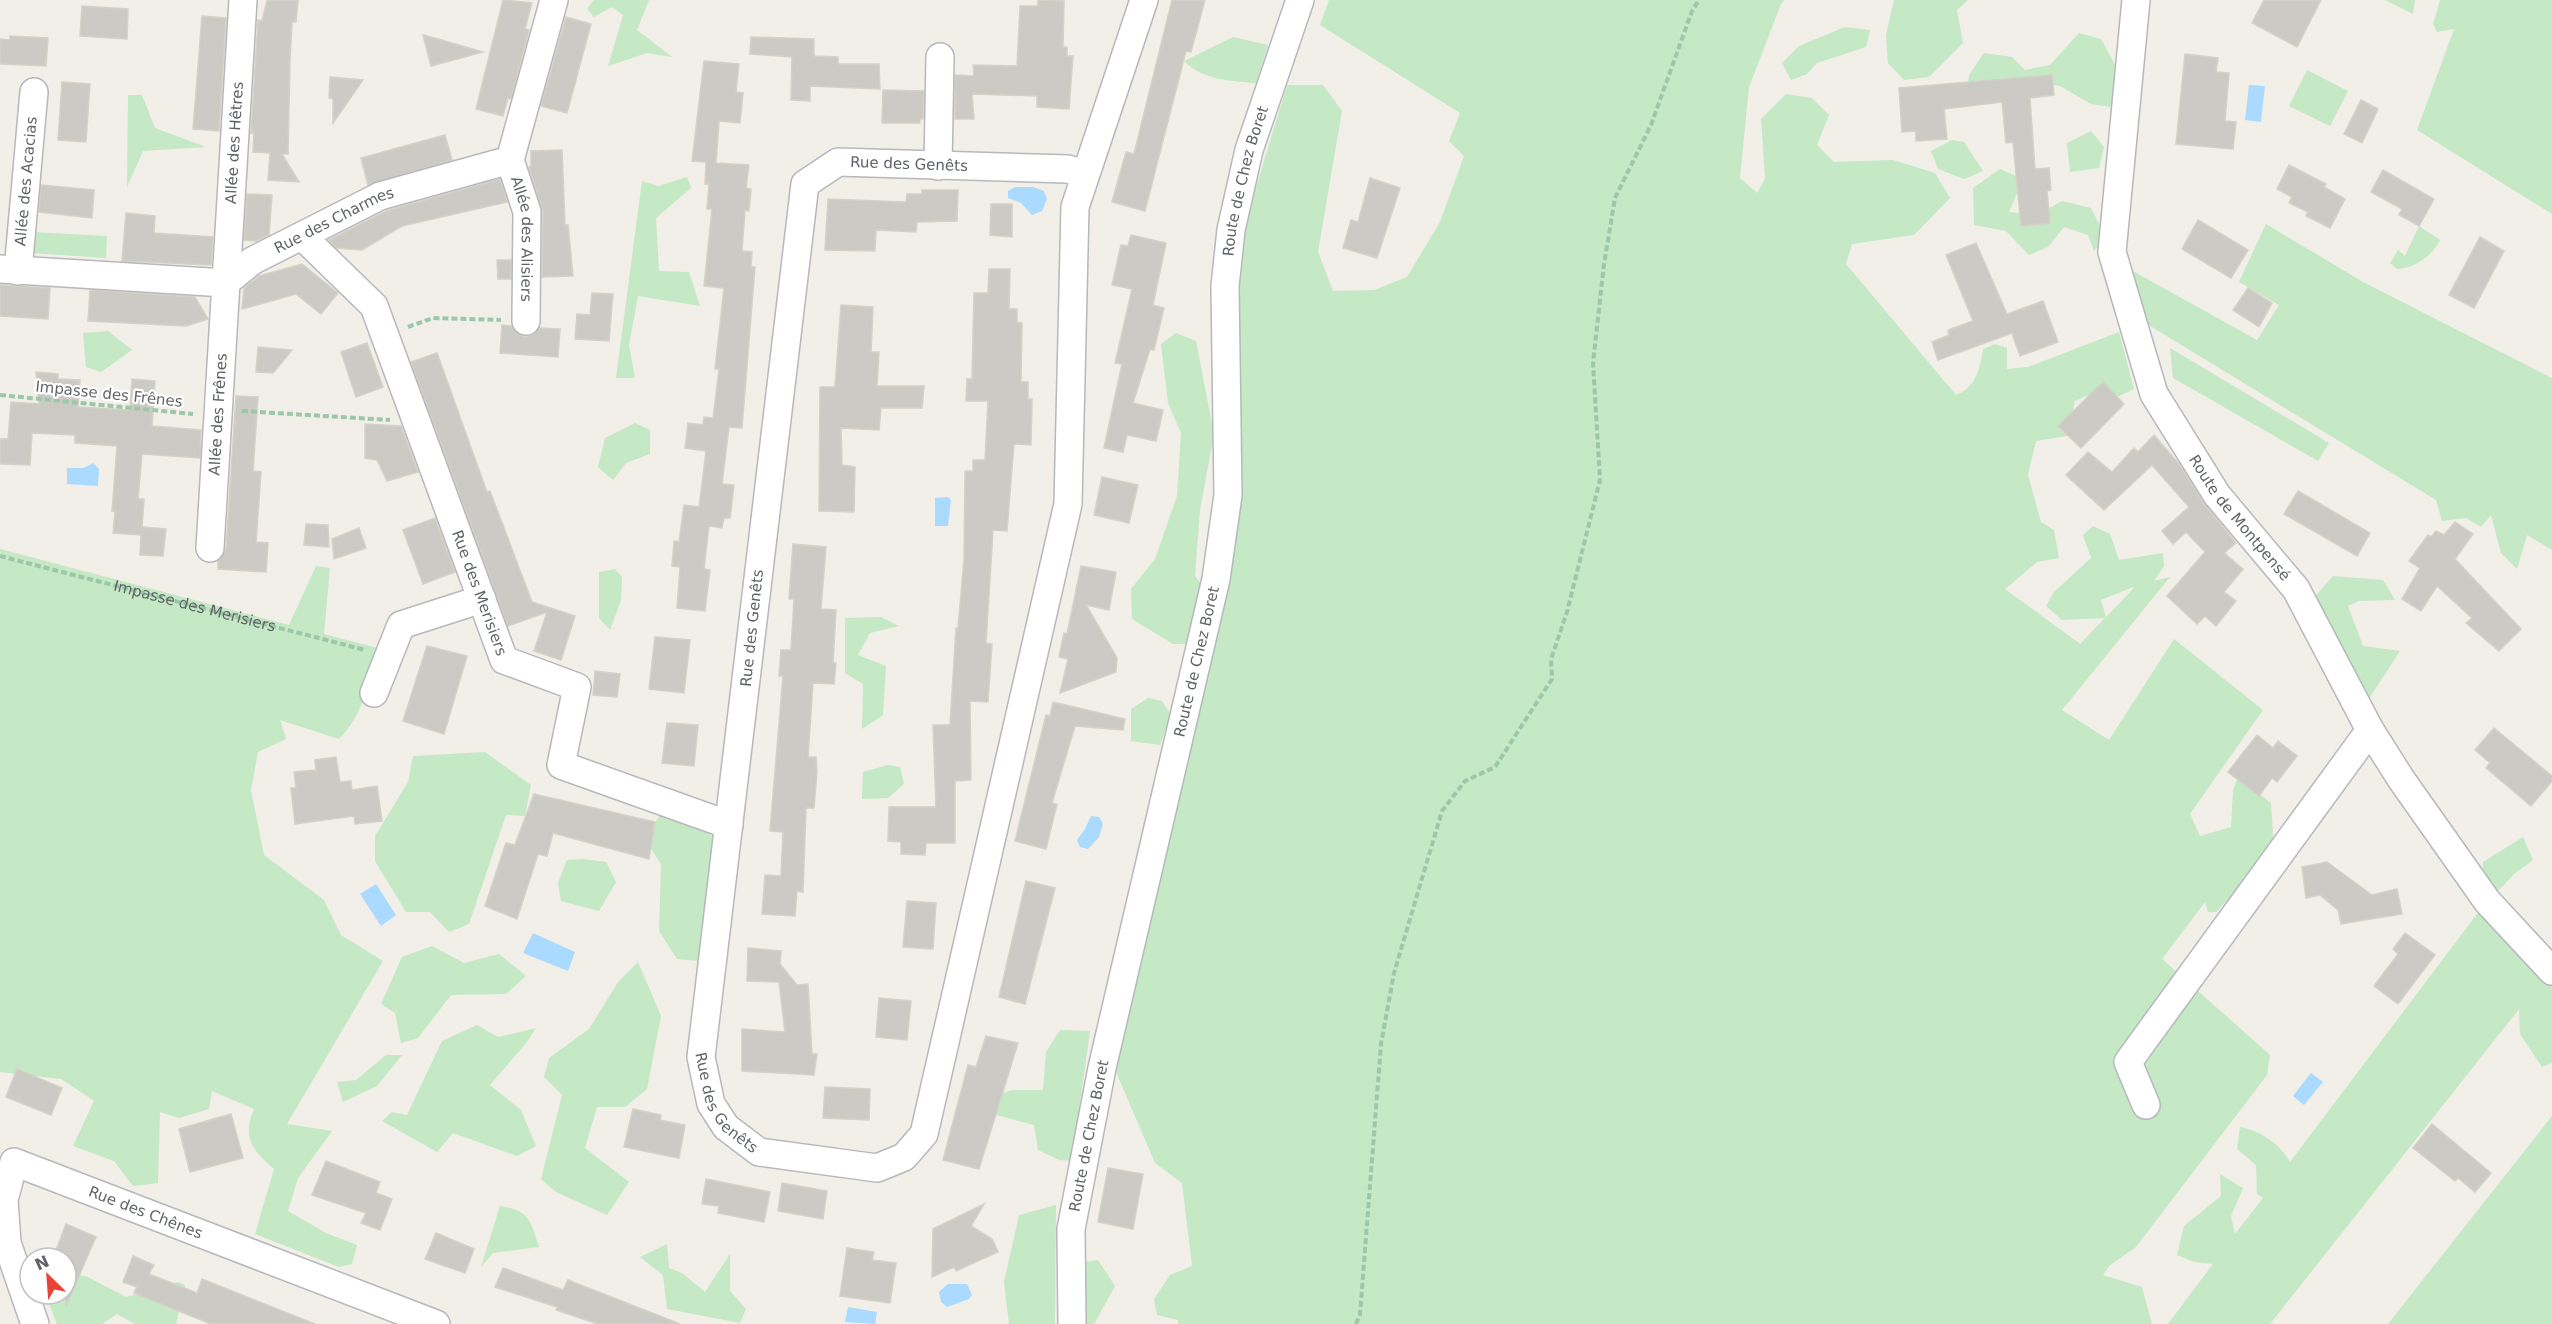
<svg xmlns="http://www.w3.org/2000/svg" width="2552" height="1324" font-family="'DejaVu Sans',sans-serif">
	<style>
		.green { fill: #c5e8c5; fill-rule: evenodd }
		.water { fill: #aadaff }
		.building { fill: #cccac5; stroke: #d6d1c6; stroke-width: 1.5 }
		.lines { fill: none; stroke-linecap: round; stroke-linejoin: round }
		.minor-casing { stroke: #b5b8bc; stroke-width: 30 }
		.path { stroke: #9cc7a9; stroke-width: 4; stroke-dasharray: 6 3; stroke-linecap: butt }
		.minor { stroke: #fff; stroke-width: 27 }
		.labels { text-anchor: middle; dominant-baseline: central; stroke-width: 4.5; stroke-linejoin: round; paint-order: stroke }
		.street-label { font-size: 15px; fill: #5f6368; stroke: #fff }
	</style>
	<rect width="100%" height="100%" fill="#f1efe8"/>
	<g class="green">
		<path d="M594 0H649L637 30 672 57 647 53 608 66 623 15 612 7 594 17 587 9Z"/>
		<path d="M1329 0H1785L1781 4 1749 87 1740 178 1757 193 1765 179 1761 119 1786 94 1812 98 1829 115 1817 145 1834 162 1893 160 1935 173 1950 198 1914 235 1852 244 1846 264 1956 395C1976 388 1980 368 1983 349L1995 344 2007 348V369L2028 367 2119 332 2134 389 2117 397 2103 382 2091 394 2075 401 2067 436 2036 441 2028 475 2041 522 2054 530 2059 558 2037 562 2005 589 2080 644 2105 618 2062 620 2046 606 2054 592 2091 558 2083 535 2093 526 2110 534 2119 560 2163 553 2164 566 2154 581 2170 577 2062 710 2109 740 2174 639 2263 710 2190 814 2200 836 2231 827 2233 790 2238 777 2271 803 2274 850 2216 912H2208L2205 902 2162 959 2270 1055 2267 1075 2136 1247 2109 1266 2103 1275 2142 1287 2152 1324H1178V1320L1157 1315 1154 1299 1170 1275 1192 1266 1182 1183 1155 1163 1116 1072 1207 672 1191 644H1173L1132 619 1131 589 1155 559 1177 496 1181 433 1168 403 1161 344 1176 333 1196 341 1214 434 1200 510 1195 576 1219 607 1234 336 1245 224 1287 85H1323L1342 111 1318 252 1333 291 1374 290 1407 277 1440 222 1464 156 1449 141 1460 113 1320 25ZM2133 587 2134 588 2106 617 2101 600Z"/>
		<path d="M1894 0H1968L1957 10 1963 43 1929 77 1904 80 1888 63 1886 35Z"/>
		<path d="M2385 0H2415L2413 14Z"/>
		<path d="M2440 0H2552V214L2417 130 2454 29 2437 32 2433 24Z"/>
		<path d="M1845 27 1870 30 1866 47 1817 63 1807 74 1791 80 1782 63 1799 46Z"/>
		<path d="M2079 33 2101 39 2120 74 2117 108 2091 104 2060 86 2038 82 1968 86 1969 75 1984 53 2012 57 2025 70 2050 65Z"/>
		<path d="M1233 37 1268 45 1256 83C1231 81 1202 80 1184 61Z"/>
		<path d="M2307 70 2348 91 2330 126 2289 106Z"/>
		<path d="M128 95H142L155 128 206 147 143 151 127 187Z"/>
		<path d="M2091 131 2104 147 2099 168 2070 172 2067 143Z"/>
		<path d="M1952 140 1964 142 1983 171 1964 179 1938 169 1931 151Z"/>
		<path d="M2000 169 2023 179 2009 212 2037 215 2062 201 2091 208 2106 238 2094 251 2088 235 2064 227 2048 247 2029 255 2006 231 1974 225 1973 188Z"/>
		<path d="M687 177 691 188 656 218 659 271 689 272 700 306 638 296 629 345 635 378H616L642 181 658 186Z"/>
		<path d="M2266 224 2363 282 2552 378V550L2527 535 2517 569 2501 553 2491 515 2481 527 2466 518 2442 521 2436 500 2137 318 2131 270 2257 340 2279 305 2239 282Z"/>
		<path d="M2419 226 2440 240C2432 256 2415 268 2397 269L2390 263 2398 250 2405 256Z"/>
		<path d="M32 232 107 236 106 258 31 253Z"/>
		<path d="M108 331 132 350 101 372 86 367 83 333Z"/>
		<path d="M2170 348 2329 443 2318 461 2173 378Z"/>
		<path d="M635 423 650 430V454L626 463 613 480 598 467 605 438Z"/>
		<path d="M0 549 289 625 316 566 330 568 324 634 377 648C370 680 363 716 339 739L280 720 286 739 258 752 251 790 264 855 324 900 341 935 383 961 287 1124 332 1131 298 1178 288 1211 326 1233 357 1245 352 1264 339 1267 255 1234 274 1169C252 1150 242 1138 254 1109L212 1091 209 1109 179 1118 160 1112 158 1183 133 1186 114 1161 73 1146 94 1101 61 1079 0 1072Z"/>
		<path d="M615 569 622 577 621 600 610 630 599 618V572Z"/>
		<path d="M2333 576 2383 580 2395 600 2359 601 2348 606 2363 646 2400 651 2366 703 2311 601Z"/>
		<path d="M881 617 899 626 870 633 858 655 886 666 883 715 862 729 863 684 845 673V618Z"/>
		<path d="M1148 698 1162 701 1171 715 1160 745 1131 741V709Z"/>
		<path d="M485 752 531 785 525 816 506 815 469 924 449 932 430 912H406L375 861V836L408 782 413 756Z"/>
		<path d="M888 765 900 767 904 784 888 798 862 799 863 772Z"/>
		<path d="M660 815 696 820 713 838 715 871 699 961 677 959 659 931 661 864 644 838Z"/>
		<path d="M2523 837 2533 860 2514 874 2496 893 2483 878V862Z"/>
		<path d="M583 859 606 862 616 882 599 911 561 901 558 883 567 860Z"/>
		<path d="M2480 910 2552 965V1063L2542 1067 2520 1034 2519 1009 2270 1324H2168L2213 1264 2194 1262 2177 1255 2184 1226 2221 1196 2220 1174 2243 1188 2231 1216 2235 1234 2263 1198 2257 1194 2256 1165 2237 1149 2240 1127C2261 1131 2280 1144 2290 1162Z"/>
		<path d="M432 946 464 963 499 954 526 976 506 994 451 995 418 1038 401 1043 395 1013 381 1004 402 957Z"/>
		<path d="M638 962 661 1016 647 1089 625 1107H597L585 1148 629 1182 607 1215 556 1192 541 1179 562 1095 544 1077 549 1058 589 1029 618 982Z"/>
		<path d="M477 1025 498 1037 536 1028 527 1042 490 1085 521 1110 536 1146 517 1156 453 1133 437 1152 382 1121 392 1112 407 1115 442 1041Z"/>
		<path d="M1060 1030 1090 1031 1072 1161 1059 1160 1038 1150 1034 1125 985 1112 996 1095 1013 1090H1043L1046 1052Z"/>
		<path d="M386 1055H402L377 1086 343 1102 337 1082 356 1080Z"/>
		<path d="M2552 1116V1324H2388Z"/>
		<path d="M1056 1205 1055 1324H1009L1004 1282 1019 1215Z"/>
		<path d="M500 1206C530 1211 530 1220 539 1247L493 1253 481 1267Z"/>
		<path d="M667 1244 669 1268 682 1273 705 1292 730 1254V1291L746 1309 740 1323 667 1309 663 1275 640 1257Z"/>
		<path d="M1098 1260 1115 1286 1094 1324H1082L1084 1262Z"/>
		<path d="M66 1275 86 1276 126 1297 178 1282 185 1285 176 1324H135L117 1314 102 1324H57L46 1296 66 1294Z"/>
	</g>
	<g class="water">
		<path d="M2249 85 2265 86 2261 122 2245 120Z"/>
		<path d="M1015 187H1033L1044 191 1047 199 1042 211 1032 215 1021 203 1008 198V191Z"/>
		<path d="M93 463 99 469 98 486 67 484V468H84Z"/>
		<path d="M948 497 951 500 948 526H935V498Z"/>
		<path d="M1091 816 1099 817 1103 824 1099 837 1088 849 1080 847 1077 840 1085 829Z"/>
		<path d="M376 884 396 915 381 926 360 894Z"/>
		<path d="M533 933 575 952 568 971 523 953Z"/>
		<path d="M2311 1073 2323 1082 2304 1105 2293 1096Z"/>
		<path d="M948 1284H967L972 1295 969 1299 947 1307 941 1302 939 1292Z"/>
		<path d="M848 1307 877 1312 875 1324 845 1322Z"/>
	</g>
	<g class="building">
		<path d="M267 0H298L296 22H292L290 59 288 154H282L299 182 268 180 270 153 253 152 254 133H251L258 20 262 21Z"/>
		<path d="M503 0 532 3 525 29 529 30 511 99 508 98 503 116 476 109Z"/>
		<path d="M1038 0 1064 1 1063 47H1067V56H1073L1069 109 1037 107V96L972 94 974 119H955V75L974 76 973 65 1017 66 1020 6H1038Z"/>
		<path d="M1172 0H1205L1191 52 1186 51 1145 211 1112 202 1126 152 1134 154Z"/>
		<path d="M2264 0H2321L2297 47 2252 23Z"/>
		<path d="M82 6 128 9 127 39 80 36Z"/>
		<path d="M202 16 226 18 219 131 193 129Z"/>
		<path d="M566 17 591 24 567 113 541 106Z"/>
		<path d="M423 35 438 39 483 52 431 66Z"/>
		<path d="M10 36 48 38 46 66 0 64V39L10 40Z"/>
		<path d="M751 37 814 39V56L838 57V64H879L880 89 810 86V101L791 100 792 57 750 54Z"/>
		<path d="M2185 54 2218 58 2216 72 2229 73 2225 121 2236 122 2233 149 2176 144Z"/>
		<path d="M704 61 739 64 736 92 743 93 740 123 719 121 716 163 749 165 746 188 751 189 749 211 745 210 742 251 752 252 751 267H755L742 428 729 427 722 484 734 485 730 518H724L722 528 709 526 704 569 710 570 705 611 677 608 680 567 672 566 674 541 679 542 684 505 699 507 706 451 685 448 688 423 703 425 704 417 713 418 719 369H715L724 288 704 286 712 209H707L709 184H705L706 162 692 161Z"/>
		<path d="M2052 75 2054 95 2030 98 2035 169 2049 168 2051 190 2047 191 2050 223 2021 226 2013 142 2006 143 2002 102 1944 109 1947 139 1916 141V131L1902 132 1899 88Z"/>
		<path d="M330 77 363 80 333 123V99L329 98Z"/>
		<path d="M62 82 90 84 86 142 58 140Z"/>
		<path d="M883 90 924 91 923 119H920V123H882Z"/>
		<path d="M2361 100 2378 109 2362 143 2344 134Z"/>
		<path d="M445 135 452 160 368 185 361 158Z"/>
		<path d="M562 150 565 225H568L573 276 542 277 543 212 529 167 531 166V151Z"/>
		<path d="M2289 165 2326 184 2324 187 2345 199 2330 228 2306 216 2308 212 2289 203 2292 197 2277 189Z"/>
		<path d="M2383 170 2434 199 2419 226 2399 215 2402 209 2371 192Z"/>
		<path d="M1370 178 1400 188 1377 258 1343 248 1351 220 1358 222Z"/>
		<path d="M500 179 507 202 402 226 362 250 336 248 329 240 386 211Z"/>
		<path d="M41 185 94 190 92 218 39 212Z"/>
		<path d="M922 190H958L957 221 917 222 916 232 876 230 875 251 825 250 828 199 906 202 907 194H922Z"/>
		<path d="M247 194 272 195 269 235 256 241 244 240Z"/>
		<path d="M991 204H1012V237L990 235Z"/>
		<path d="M126 213 155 216 154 233 213 237 211 265 122 261Z"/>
		<path d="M2198 220 2248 250 2231 278 2182 249Z"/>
		<path d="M1131 235 1166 243 1153 305 1164 308 1154 350 1150 349 1133 403 1163 410 1156 441 1127 435 1123 452 1104 448 1122 364 1115 363 1132 289 1112 285 1121 245 1128 246Z"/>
		<path d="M2480 237 2504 251 2474 308 2449 295Z"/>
		<path d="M1976 243 2007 314 2043 301 2058 342 2020 356 2012 333 1938 360 1932 342 1949 335 1948 330 1973 321 1946 255Z"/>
		<path d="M497 260H511V279H498Z"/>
		<path d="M302 264 338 293 321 314 296 294 242 309 244 288 259 276Z"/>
		<path d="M989 269H1010L1009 309H1017V322L1022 323 1021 382H1028V399H1032L1031 445 1014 444 1007 531 993 530 986 643 992 644 988 702 970 701 971 780 955 781V843H926L925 855 901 854V842L888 841 889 807H936L933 725H950L956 628H958L964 559 965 471H973V460H985L988 401H966L967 379H972L974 293H988Z"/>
		<path d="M0 285 50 288 48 319 0 316Z"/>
		<path d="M2248 288 2272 303 2259 327 2233 310Z"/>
		<path d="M90 290 195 297 208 319 186 326 88 321Z"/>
		<path d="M592 293 613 294 609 341 575 339 577 314 590 315Z"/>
		<path d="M841 305 873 307 871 352H879L877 386H924L922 408H881L879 430 841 428 842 465 855 467 854 512 819 511 820 387H835Z"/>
		<path d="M502 325 511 326 518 334 525 337 534 334 540 328 560 329 558 357 500 353Z"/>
		<path d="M367 343 383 387 356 397 341 352Z"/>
		<path d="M258 347 292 350 273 373 256 372Z"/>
		<path d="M437 353 487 492 490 491 532 602 575 616 561 660 534 651 547 612 508 626 411 362Z"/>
		<path d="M36 372 58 374V379L80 380 78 407 130 410 132 379 155 381 152 426 201 430 200 458 142 454 138 499H144L142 527 166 529 163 556 140 555 141 535 113 533 115 512 112 511 117 446 75 443V435L32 433 30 465 0 464V439H8L11 402 39 404Z"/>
		<path d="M2103 382 2124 404 2081 448 2058 426Z"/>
		<path d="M236 396 258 397 253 471 261 472 256 542 268 543 266 572 218 569V561L226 549Z"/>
		<path d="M365 424 401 426 418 472 387 481 377 460 365 458Z"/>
		<path d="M2154 435 2179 464 2205 505 2236 543 2224 553 2243 569 2224 592 2236 601 2216 626 2205 616 2197 624 2167 596 2205 552 2186 532 2173 544 2162 531 2189 507 2152 465 2104 510 2066 475 2088 452 2112 472 2134 448 2138 452Z"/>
		<path d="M1102 477 1138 485 1129 523 1094 515Z"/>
		<path d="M2298 491 2370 533 2357 556 2284 514Z"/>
		<path d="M435 518 455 572 423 584 403 530Z"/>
		<path d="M2455 522 2473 534 2455 559 2521 629 2499 651 2466 623 2472 618 2437 586 2421 611 2402 599 2420 568 2409 561 2428 535 2431 537 2436 531 2444 535Z"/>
		<path d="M306 524 328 525 329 547 304 545Z"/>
		<path d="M359 528 366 548 334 559 332 539Z"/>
		<path d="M793 544 826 547 821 609 836 610 833 663H836L834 684 813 683 808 757H816L817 771 814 808H806L803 892 797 891 795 916 762 914 765 875 781 876 783 832 770 831 783 676H779L781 650H791L794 599H789Z"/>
		<path d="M1081 566 1116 572 1109 610 1086 605 1117 658 1116 672 1060 693 1068 659 1059 657 1064 633 1067 634Z"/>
		<path d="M655 637 690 640 684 693 649 689Z"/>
		<path d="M427 646 467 656 444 734 403 721Z"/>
		<path d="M595 671 620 674 617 697 593 695Z"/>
		<path d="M1053 702 1125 719 1123 730 1075 726 1052 803 1057 804 1046 849 1015 841 1046 715 1050 716Z"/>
		<path d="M667 723 698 725 694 766 662 763Z"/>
		<path d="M2494 728 2552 776V781L2531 806 2486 768 2490 763 2475 750Z"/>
		<path d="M2257 735 2273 748 2278 741 2297 756 2277 782 2272 778 2259 796 2228 772Z"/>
		<path d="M336 757 340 782 351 781 352 790 377 786 382 821 355 824 354 816 295 824 291 788H296L294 772 316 770 315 760Z"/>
		<path d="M534 794 655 822 649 859 553 833 547 856 538 854 517 919 485 906 506 843 515 845Z"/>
		<path d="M2327 862 2372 895 2397 889 2402 914 2341 924 2338 910 2320 895 2306 898 2302 867Z"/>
		<path d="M1026 881 1055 888 1025 1004 999 997Z"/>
		<path d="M907 901 936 903 933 949 903 947Z"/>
		<path d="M2405 933 2435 955 2398 1004 2374 986 2398 954 2393 949Z"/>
		<path d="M748 948 781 951 780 964 797 985 808 984 812 1054H817L814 1075 742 1071V1029L785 1032 779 982 747 981Z"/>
		<path d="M879 998 911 1001 907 1040 876 1037Z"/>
		<path d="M986 1036 1018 1043 979 1169 943 1160 968 1065 976 1067Z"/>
		<path d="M17 1069 62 1088 51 1115 6 1097Z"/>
		<path d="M825 1087 870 1089 869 1120 823 1118Z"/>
		<path d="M633 1109 661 1115 660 1120 685 1125 679 1158 624 1147Z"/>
		<path d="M231 1114 243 1158 190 1172 179 1129Z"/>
		<path d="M2432 1124 2491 1173 2475 1192 2458 1178 2455 1181 2413 1148Z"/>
		<path d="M326 1161 380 1182 376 1193 392 1199 380 1230 361 1223 366 1213 312 1195Z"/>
		<path d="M1108 1168 1143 1174 1133 1229 1098 1222Z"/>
		<path d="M706 1179 770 1192 764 1222 718 1213 719 1206 702 1204Z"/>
		<path d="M782 1183 827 1191 823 1219 778 1211Z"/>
		<path d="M984 1204 971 1226 992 1239 998 1252 956 1271 954 1267 932 1277 933 1229Z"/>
		<path d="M66 1224 96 1237 66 1306V1258H53Z"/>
		<path d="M436 1233 474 1249 465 1273 425 1259Z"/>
		<path d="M847 1248 874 1252 872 1260 896 1263 890 1303 840 1296Z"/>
		<path d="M133 1256 154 1265 149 1274 197 1293 202 1279 315 1324H211L134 1293 137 1287 123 1282Z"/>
		<path d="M503 1268 563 1290 568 1280 680 1324H598L556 1310 557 1307 495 1287Z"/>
	</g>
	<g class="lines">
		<defs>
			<g id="minor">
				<path id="s2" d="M2136 0 2112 252 2154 394 2217 495 2296 589 2370 730 2401 779 2487 901 2552 971"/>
				<path id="s3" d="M510 160 527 212 526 321"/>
				<path d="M938 166 940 57"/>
				<path id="s4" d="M1084 174 1068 169 838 162 805 184 701 1057 711 1104 726 1127 759 1152 877 1168 904 1157 924 1134 1068 504 1075 207 1144 0"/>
				<path id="s5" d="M302 236 374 306 504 660 577 687 561 765 729 825"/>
				<path id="s6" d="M0 269 225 283 252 261 380 196 510 160 554 0"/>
				<path id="s7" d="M18 271 34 92"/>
				<path id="s8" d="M210 548 243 0"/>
				<path d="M374 693 401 625 482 599"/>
				<path d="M2146 1105 2128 1062 2370 730"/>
				<path id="s9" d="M35 1324 7 1243 4 1200 14 1162 436 1324"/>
				<path id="s10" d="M1072 1324 1071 1229 1102 1068 1216 579 1228 495 1225 286 1231 230 1249 150 1300 0"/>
			</g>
		</defs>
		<use href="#minor" class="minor-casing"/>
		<g class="path">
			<path d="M408 327 433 318 501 320"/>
			<path d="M0 395 193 414"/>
			<path d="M242 411 390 420"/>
			<path id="s1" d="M0 556 365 650"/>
			<path d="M1356 1324 1360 1314 1381 1044 1394 973 1442 811 1465 781 1495 767 1552 679 1551 659 1567 612 1600 480 1593 363 1604 264 1615 198 1651 125 1692 11 1699 0"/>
		</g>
		<use href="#minor" class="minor"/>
	</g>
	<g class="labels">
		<g class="street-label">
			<text stroke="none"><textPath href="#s8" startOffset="406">Allée des Hêtres</textPath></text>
			<text transform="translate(909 164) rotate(2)">Rue des Genêts</text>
			<text stroke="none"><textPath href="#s7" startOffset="90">Allée des Acacias</textPath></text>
			<text stroke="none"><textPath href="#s10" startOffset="1162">Route de Chez Boret</textPath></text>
			<text stroke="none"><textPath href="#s6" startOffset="352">Rue des Charmes</textPath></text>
			<text stroke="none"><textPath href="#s3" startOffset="81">Allée des Alisiers</textPath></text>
			<text transform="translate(109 394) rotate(6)">Impasse des Frênes</text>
			<text stroke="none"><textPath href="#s8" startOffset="134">Allée des Frênes</textPath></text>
			<text stroke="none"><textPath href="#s2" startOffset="552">Route de Montpensé</textPath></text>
			<text stroke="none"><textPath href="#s5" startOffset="406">Rue des Merisiers</textPath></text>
			<text stroke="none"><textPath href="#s1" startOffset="201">Impasse des Merisiers</textPath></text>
			<text transform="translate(752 628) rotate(-84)">Rue des Genêts</text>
			<text stroke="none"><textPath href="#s10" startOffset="676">Route de Chez Boret</textPath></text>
			<text stroke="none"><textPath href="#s4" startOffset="1220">Rue des Genêts</textPath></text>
			<text stroke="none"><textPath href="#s10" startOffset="190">Route de Chez Boret</textPath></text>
			<text stroke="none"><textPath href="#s9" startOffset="309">Rue des Chênes</textPath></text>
		</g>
	</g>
	<g transform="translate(48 1276) rotate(335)"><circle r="28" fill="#ffffff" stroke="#bfc1c3" stroke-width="1.5"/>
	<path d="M0-4.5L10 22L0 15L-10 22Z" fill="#ea4335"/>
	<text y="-9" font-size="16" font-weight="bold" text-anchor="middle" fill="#5f6368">N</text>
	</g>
</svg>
